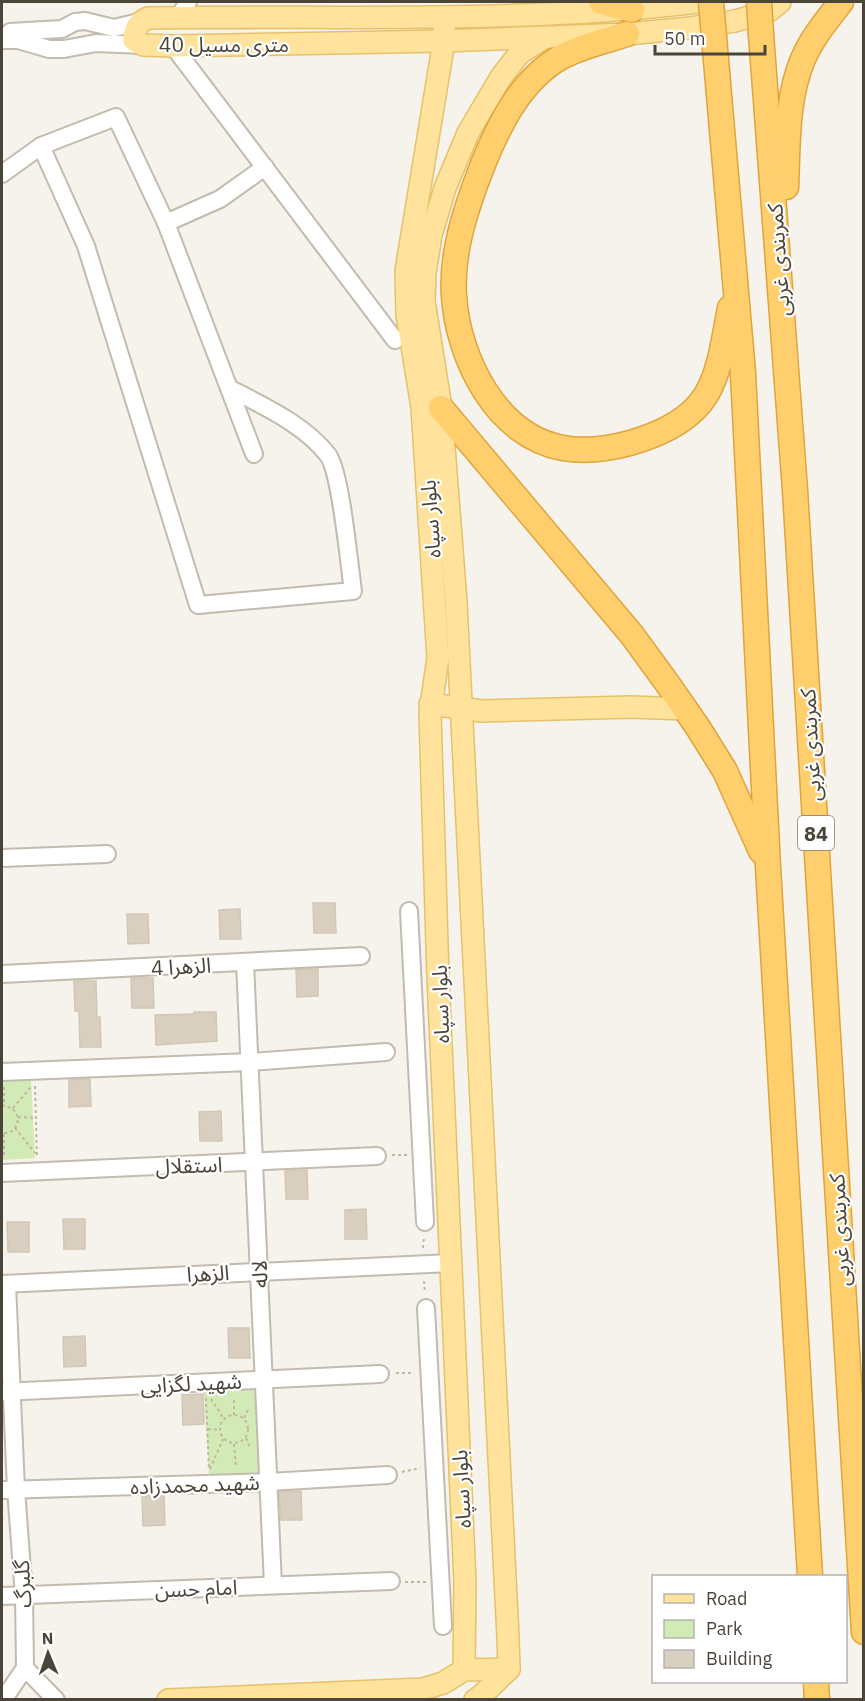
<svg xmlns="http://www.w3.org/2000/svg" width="865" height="1701" font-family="'IBM Plex Sans','Noto Sans Arabic',sans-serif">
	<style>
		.green { fill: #d2eab5 }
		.building { fill: #d8cfc1; stroke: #d3c7b4; stroke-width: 1.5 }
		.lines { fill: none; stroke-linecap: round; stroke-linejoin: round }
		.minor-casing { stroke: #c2bbae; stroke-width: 20 }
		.major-casing { stroke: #e6c16a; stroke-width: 24 }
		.highway-casing { stroke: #e0a43c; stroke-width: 27 }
		.path { stroke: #c4b79f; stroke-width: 2; stroke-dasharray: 3 3; stroke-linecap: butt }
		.minor { stroke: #fff; stroke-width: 16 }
		.major { stroke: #ffe39c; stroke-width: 21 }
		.highway { stroke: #ffcf6e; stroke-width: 24 }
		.highway-bridge-casing { stroke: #e0a43c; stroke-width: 27; stroke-linecap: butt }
		.highway-bridge { stroke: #ffcf6e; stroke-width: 24 }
		.labels { text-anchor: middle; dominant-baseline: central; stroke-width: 4.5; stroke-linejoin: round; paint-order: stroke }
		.shield { fill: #fff; stroke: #817c74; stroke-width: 1.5 }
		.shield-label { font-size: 20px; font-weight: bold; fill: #4b4439 }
		.street-label { font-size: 21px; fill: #4b4439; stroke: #fff }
	</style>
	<rect width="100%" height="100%" fill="#f6f3ec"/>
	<g class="green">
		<path d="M31 1080 35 1158 2 1160V1082Z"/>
		<path d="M260 1389 265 1472 209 1475 204 1392Z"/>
	</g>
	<g class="building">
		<path d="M313 903H335L336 933H314Z"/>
		<path d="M240 909 241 939H220L219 910Z"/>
		<path d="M127 914H148L149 943 128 944Z"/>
		<path d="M318 969V996L297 997 296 970Z"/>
		<path d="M131 978H153L154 1008H132Z"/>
		<path d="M74 981H96L97 1017H100L101 1047H80L79 1011H75Z"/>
		<path d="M194 1012H216L217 1041 156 1045 155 1015 194 1014Z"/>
		<path d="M90 1079 91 1106 69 1107V1080Z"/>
		<path d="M221 1111 222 1141H200L199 1112Z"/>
		<path d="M307 1170 308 1199H286L285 1171Z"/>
		<path d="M366 1209 367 1239H345V1210Z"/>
		<path d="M63 1219H85V1249H64Z"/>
		<path d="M7 1222H29V1252H8Z"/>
		<path d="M228 1328H249L250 1358H229Z"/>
		<path d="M85 1336 86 1366 64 1367 63 1337Z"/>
		<path d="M203 1394 204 1424 183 1425 182 1395Z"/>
		<path d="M301 1491 302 1520H281L279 1492Z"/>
		<path d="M142 1496H164L165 1525 143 1526Z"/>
	</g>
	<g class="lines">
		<defs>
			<g id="minor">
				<path d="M178 18 188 2"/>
				<path d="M10 32 62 29 75 22 85 21 114 28 139 22"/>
				<path d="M2 40H18L49 49H64L96 43 143 45"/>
				<path d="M173 46 395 340"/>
				<path d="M41 146 116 117 166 223 254 454"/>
				<path d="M2 174 41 146 86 246 198 605 353 591C349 564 341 473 328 455 304 424 263 406 229 388"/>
				<path d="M166 223 220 199 265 167"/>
				<path d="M2 858 107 854"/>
				<path d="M409 911 425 1222"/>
				<path d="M245 963 273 1585"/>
				<path d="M2 974 361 956"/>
				<path d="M2 1072 250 1062 386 1052"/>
				<path d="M2 1173 377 1156"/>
				<path d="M2 1284 451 1263"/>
				<path d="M7 1284 16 1489 24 1596 25 1668"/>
				<path d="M426 1308 443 1626"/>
				<path d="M2 1392 380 1374"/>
				<path d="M2 1490 269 1482 388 1475"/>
				<path d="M2 1596 391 1581"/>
				<path d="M25 1668 56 1700"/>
				<path d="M3 1700 25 1668"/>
			</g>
			<g id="major">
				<path d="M698 2C516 24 332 15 148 18 137 23 135 28 134 40L143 45 173 46 444 41 627 34 690 28 735 21 769 11 780 2"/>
				<path d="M444 18V41L406 271 407 315 422 407 438 658 430 713 438 977 465 1582 464 1670"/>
				<path d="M430 704 482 711 631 707 686 709"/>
				<path d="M168 1700 423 1689 443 1683 464 1670 509 1669"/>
				<path d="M475 1700 482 1695 509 1669 508 1637 456 602 441 408 424 301 425 273 431 235 445 188 468 133 501 77 519 54 544 38"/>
			</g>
			<g id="highway">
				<path d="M601 2 632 10"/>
				<path d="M627 34C605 41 583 46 563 56 520 79 497 128 480 172 465 211 451 254 454 296 458 358 496 436 563 448 586 452 608 449 630 443 658 435 690 421 706 395 721 370 724 337 730 308"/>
				<path d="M761 34 795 490 864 1632"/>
				<path d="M714 37 743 373 768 867 810 1576"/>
				<path d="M786 187C788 145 786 99 803 59 812 38 827 20 841 2"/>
				<path d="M441 408 632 635 667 683 697 726 725 771 761 851"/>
				<path d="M816 1682 817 1700"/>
			</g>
		</defs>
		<use href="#minor" class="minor-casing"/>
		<use href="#major" class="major-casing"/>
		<use href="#highway" class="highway-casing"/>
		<g class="path">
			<path d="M35 1086 37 1156"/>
			<path d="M4 1087V1105"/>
			<path d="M2 1105 13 1109 18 1117C18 1128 12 1134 2 1133"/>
			<path d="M13 1108 31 1087"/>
			<path d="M18 1117 36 1118"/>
			<path d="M15 1128 36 1154"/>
			<path d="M4 1134V1156"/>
			<path d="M392 1155H407"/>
			<path d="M423 1248 424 1236"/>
			<path d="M424 1281 425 1293"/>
			<path d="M396 1373H414"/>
			<path d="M206 1398 209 1470"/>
			<path d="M211 1399 224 1419"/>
			<circle cx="234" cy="1429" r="14"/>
			<path d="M234 1415V1397"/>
			<path d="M244 1418 249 1408"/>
			<path d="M208 1429 220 1430"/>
			<path d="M246 1438 250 1447"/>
			<path d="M234 1444 236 1468"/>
			<path d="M210 1469 223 1439"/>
			<path d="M402 1472 420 1468"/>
			<path d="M405 1582H426"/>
		</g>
		<use href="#minor" class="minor"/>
		<use href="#major" class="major"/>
		<use href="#highway" class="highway"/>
		<defs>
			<g id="highway-bridge">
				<path d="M711 2 714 37"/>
				<path d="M759 2 761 34"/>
			</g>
		</defs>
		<use href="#highway-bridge" class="highway-bridge-casing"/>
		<use href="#highway-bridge" class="highway-bridge"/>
	</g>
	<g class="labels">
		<rect class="shield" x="798" y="816" width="36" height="34" rx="4.5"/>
		<g class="shield-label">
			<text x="816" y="833">84</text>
		</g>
		<g class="street-label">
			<text x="224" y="44">40 متری مسیل</text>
			<text transform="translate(778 260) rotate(-94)">کمربندی غربی</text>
			<text transform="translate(430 519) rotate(-94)">بلوار سپاه</text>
			<text transform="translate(810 745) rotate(-93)">کمربندی غربی</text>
			<text transform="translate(181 966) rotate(-3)">الزهرا 4</text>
			<text transform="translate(440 1004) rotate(-92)">بلوار سپاه</text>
			<text transform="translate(189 1165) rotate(-2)">استقلال</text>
			<text transform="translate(839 1230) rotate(-93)">کمربندی غربی</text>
			<text transform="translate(208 1273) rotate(-3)">الزهرا</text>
			<text transform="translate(259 1274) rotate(-92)">لاله</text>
			<text transform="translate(191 1383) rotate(-3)">شهید لگزایی</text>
			<text transform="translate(195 1484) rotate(-2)">شهید محمدزاده</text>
			<text transform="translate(461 1489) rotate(-93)">بلوار سپاه</text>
			<text transform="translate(22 1584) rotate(-93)">گلبرگ</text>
			<text transform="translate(196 1588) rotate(-2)">امام حسن</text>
		</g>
	</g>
	<rect width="865" height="1701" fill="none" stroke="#4b4439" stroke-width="6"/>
	<rect x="652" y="1575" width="195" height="108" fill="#ffffff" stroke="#b7b4b0" stroke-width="1.5"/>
	<rect x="664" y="1594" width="30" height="9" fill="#ffe39c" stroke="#b7b4b0" stroke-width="1.5"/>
	<text x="706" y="1605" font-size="18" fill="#4b4439">Road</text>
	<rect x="664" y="1620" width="30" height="18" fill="#d2eab5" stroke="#b7b4b0" stroke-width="1.5"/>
	<text x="706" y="1635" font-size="18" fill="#4b4439">Park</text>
	<rect x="664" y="1650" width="30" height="18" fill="#d8cfc1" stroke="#b7b4b0" stroke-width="1.5"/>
	<text x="706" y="1665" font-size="18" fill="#4b4439">Building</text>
	<g transform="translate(48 1653) rotate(358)" stroke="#ffffff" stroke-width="4.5" paint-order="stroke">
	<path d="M0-4.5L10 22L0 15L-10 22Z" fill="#4b4439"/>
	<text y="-9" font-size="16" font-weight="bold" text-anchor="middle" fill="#4b4439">N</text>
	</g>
	<path d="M655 45v9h110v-9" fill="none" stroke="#4b4439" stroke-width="3"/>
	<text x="664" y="45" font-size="18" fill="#4b4439" stroke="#ffffff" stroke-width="4.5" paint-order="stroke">50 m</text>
</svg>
